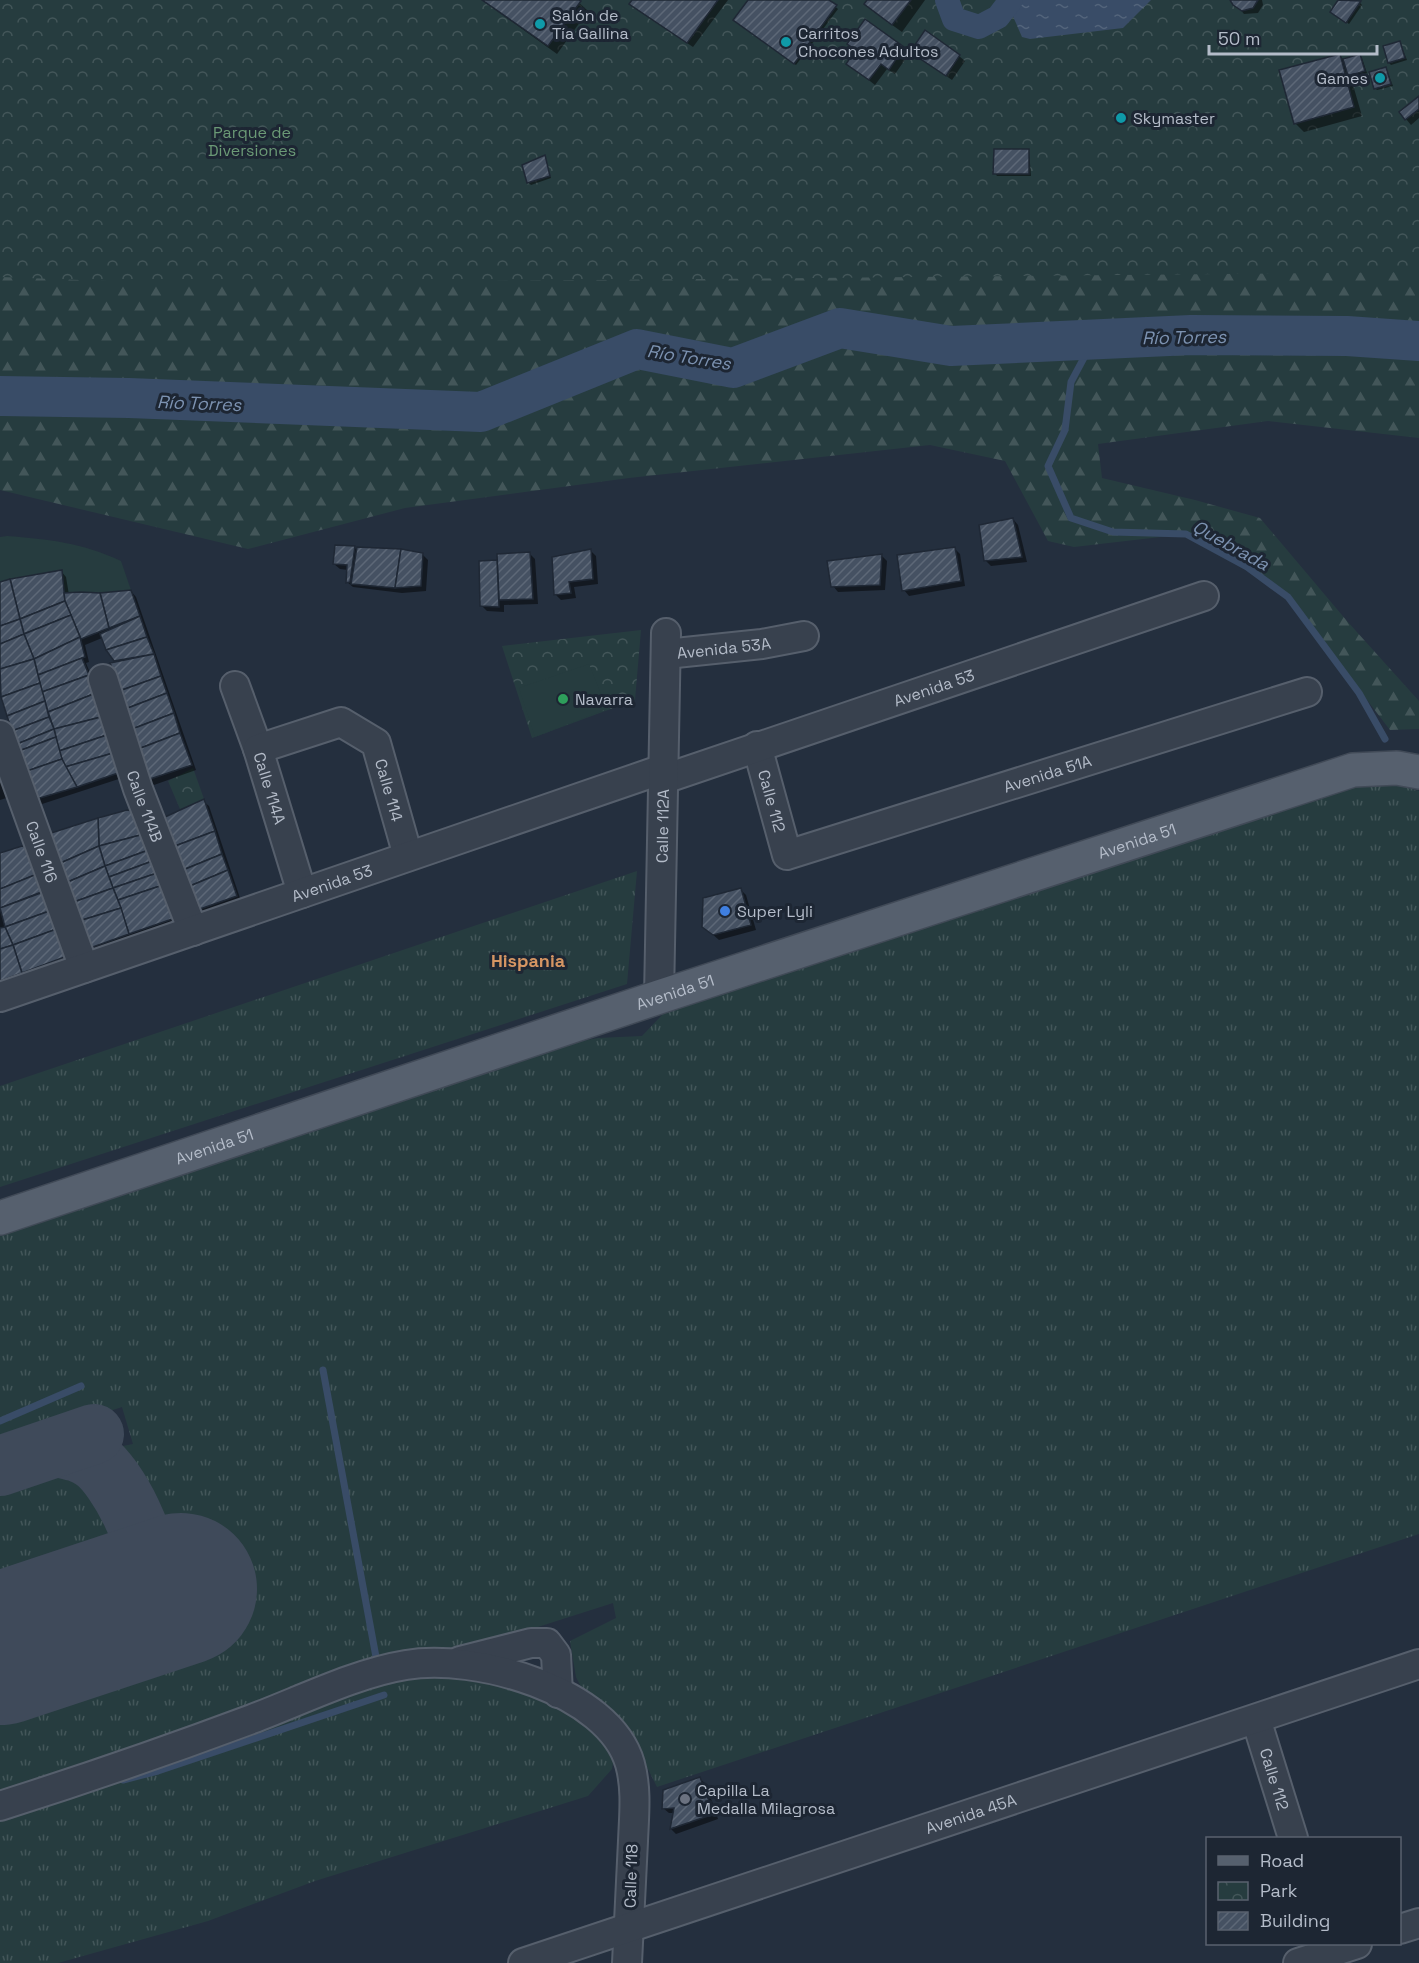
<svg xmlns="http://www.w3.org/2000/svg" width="1419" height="1963" font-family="'Space Grotesk',sans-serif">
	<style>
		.grass { fill: url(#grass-tufts) }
		.forest { fill: url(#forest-firs) }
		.park { fill: url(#park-crowns) }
		.garden { fill: #263c3f }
		.water { fill: url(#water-ripples) }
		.shadow { fill: #0007 }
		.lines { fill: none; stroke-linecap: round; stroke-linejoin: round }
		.stream { stroke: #394c67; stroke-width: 7 }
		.canal { stroke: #394c67; stroke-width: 24 }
		.river { stroke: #394c67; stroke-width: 40 }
		.taxiway { stroke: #3f4a5a; stroke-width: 60 }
		.runway { stroke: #3f4a5a; stroke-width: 152 }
		.building { fill: url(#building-hatch); stroke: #1f2835; stroke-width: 1.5 }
		.minor-casing { stroke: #565f6c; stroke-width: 32 }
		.major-casing { stroke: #414a57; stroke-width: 36 }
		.minor { stroke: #38414e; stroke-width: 28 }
		.major { stroke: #56606e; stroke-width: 33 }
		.culture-dot { fill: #0f9aa8; stroke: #1d2633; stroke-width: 2 }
		.leisure-dot { fill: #2e9e5b; stroke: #1d2633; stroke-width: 2 }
		.shop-dot { fill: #3f7fe0; stroke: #1d2633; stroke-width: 2 }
		.worship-dot { fill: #6b7280; stroke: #1d2633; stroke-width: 2 }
		.labels { text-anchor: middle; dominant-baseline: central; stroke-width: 6; stroke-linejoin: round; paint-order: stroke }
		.poi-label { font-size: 16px; fill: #b4bcc9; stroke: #1d2633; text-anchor: start }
		.park-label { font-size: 16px; fill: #6b9a76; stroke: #1d2633 }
		.street-label { font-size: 16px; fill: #b4bcc9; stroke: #1d2633 }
		.water-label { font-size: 18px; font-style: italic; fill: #7c92b1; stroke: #1d2633 }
		.neighbourhood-label { font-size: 18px; font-weight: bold; fill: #d59563; stroke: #1d2633 }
	</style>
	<defs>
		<pattern id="grass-tufts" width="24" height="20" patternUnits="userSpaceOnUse" patternTransform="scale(1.5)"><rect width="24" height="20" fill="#263c3f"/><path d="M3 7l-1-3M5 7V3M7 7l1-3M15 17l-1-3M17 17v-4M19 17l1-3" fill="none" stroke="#435659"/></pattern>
		<pattern id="forest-firs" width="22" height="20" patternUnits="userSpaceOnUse" patternTransform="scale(1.5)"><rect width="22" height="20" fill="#263c3f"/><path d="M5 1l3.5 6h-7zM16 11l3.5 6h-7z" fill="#435659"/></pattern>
		<pattern id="park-crowns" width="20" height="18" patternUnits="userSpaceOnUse" patternTransform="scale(1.5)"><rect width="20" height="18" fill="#263c3f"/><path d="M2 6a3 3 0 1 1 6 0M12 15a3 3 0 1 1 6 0" fill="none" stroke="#435659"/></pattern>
		<pattern id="water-ripples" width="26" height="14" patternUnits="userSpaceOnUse" patternTransform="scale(1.5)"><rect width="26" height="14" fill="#394c67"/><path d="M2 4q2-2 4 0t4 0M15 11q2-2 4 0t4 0" fill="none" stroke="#53647b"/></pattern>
		<pattern id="building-hatch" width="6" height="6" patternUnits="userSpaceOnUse" patternTransform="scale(1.5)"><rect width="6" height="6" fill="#455162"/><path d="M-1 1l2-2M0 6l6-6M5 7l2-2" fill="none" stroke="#5d6877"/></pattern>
	</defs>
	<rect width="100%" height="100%" fill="#242f3e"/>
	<g class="grass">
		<path d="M1384 781 1419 791V1534L657 1787 642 1757 586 1697 576 1677 570 1641 616 1618 613 1603 0 1799V1704L208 1634 182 1560 108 1449 133 1444 122 1407 0 1447V1236L565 1044 598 1038 642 1036 663 1014 694 998 1346 785Z"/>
		<path d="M637 871 627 984 0 1187V1086Z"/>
		<path d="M44 1472 69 1476 91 1486 122 1535 127 1548V1560L0 1602V1487Z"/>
		<path d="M457 1669 578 1709 615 1751 612 1769 588 1796 315 1881 208 1921 58 1963H0V1811L380 1677Z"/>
	</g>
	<path class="forest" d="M1419 208V438L1268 421 1098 444 1102 478 1195 500 1260 518 1347 621 1419 701V729L1390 730 1288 597 1247 567 1186 534 1074 547 1048 541 1005 461 930 445 629 478 405 508 248 549 0 490V277Z"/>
	<g class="park">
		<path d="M0 0H1419V272L187 284 0 277Z"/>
		<path d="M641 630 635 700 532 738 502 646Z"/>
		<path d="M193 768 204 799 180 809 168 781Z"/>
	</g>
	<g class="garden">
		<path d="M7 536C48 539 83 543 121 561L131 590 100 593H64L62 571 0 582V537Z"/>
		<path d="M589 664 607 709 535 737 519 688Z"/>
	</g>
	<path class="water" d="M1006 0H1151L1123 28 1030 39 1022 37Z"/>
	<g class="shadow">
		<path d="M482 0H576L588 11 557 54Z"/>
		<path d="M634 0H728L693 47 636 9 631 4Z"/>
		<path d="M750 0H827L838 9 796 65 737 22Z"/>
		<path d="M869 0H925L902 32 874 12 866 4Z"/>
		<path d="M1232 0H1262L1263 5 1258 13 1244 14Z"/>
		<path d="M1340 0H1357L1362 5 1349 24 1332 12Z"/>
		<path d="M865 21 909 54 895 74 887 69 875 85 848 64 857 51 849 44Z"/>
		<path d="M1400 43 1407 60 1391 65 1389 63Z"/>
		<path d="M912 52 959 56 965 61 952 80Z"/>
		<path d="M1339 55 1344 60 1360 55 1362 58 1367 73 1351 78 1362 116 1304 132 1295 123Z"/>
		<path d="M1386 68 1393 86 1377 90 1375 88Z"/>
		<path d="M1419 98V118L1411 125 1406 119Z"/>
		<path d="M1029 150 1031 176H997L995 173Z"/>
		<path d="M544 157 551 178 531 185 528 182Z"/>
		<path d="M1013 519 1018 525 1027 562 991 566 985 560Z"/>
		<path d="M354 547 358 551 423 555 428 560 426 591 402 593 353 587 347 582 348 570 340 569 334 564Z"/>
		<path d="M954 548 960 554 965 586 909 596 904 590Z"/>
		<path d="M591 551 596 556 598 584 574 587 576 598 561 600 556 595Z"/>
		<path d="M530 554 535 559 538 604 504 605V612L487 611 481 605 480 562H499Z"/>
		<path d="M882 556 887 561 885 590 838 592 833 586Z"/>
		<path d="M61 571 66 577 69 595 131 591 136 597 196 770 154 785 148 779 117 662 102 638 85 645 89 662 86 663 131 775 39 805 0 693V585Z"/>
		<path d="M0 752 16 795 0 800Z"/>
		<path d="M203 801 209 806 241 901 206 914 201 908Z"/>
		<path d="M138 813 182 922 96 953 91 948 47 840Z"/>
		<path d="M22 847 75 961 0 988V854Z"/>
		<path d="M741 890 746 895 756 930 719 940 703 926Z"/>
		<path d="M700 1779 706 1784 718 1819 676 1834 671 1829 674 1813H669L663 1808Z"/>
	</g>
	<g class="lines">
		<g class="stream">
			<path d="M1094 339 1071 382 1065 430 1048 466 1071 518 1113 532 1186 534 1247 567 1288 597 1359 693 1385 739"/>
			<path d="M323 1370 376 1657"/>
			<path d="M0 1421 81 1386"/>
			<path d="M123 1780 158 1771 384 1695"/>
		</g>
		<path class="canal" d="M947 0 954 19 979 27 998 17 1011 0"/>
		<path class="river" d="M0 396 129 398 481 412 637 349 733 368 840 328 951 346 1191 335 1347 336 1419 341"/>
		<g class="taxiway">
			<path d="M56 1447C71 1450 83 1452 95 1461 117 1477 153 1545 145 1572 139 1590 122 1601 108 1613"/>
			<path d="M0 1466 94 1434"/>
		</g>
		<path class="runway" d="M0 1649 181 1589"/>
	</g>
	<g class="building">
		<path d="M482 0H579L581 1 548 46Z"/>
		<path d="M632 0H718L687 43 629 4Z"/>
		<path d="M748 0H829L837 5 794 64 733 20Z"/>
		<path d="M867 0H911L892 25 864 4Z"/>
		<path d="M1258 0 1253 8 1242 11 1233 5 1230 0Z"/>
		<path d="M1338 0 1361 1 1346 23 1330 12Z"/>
		<path d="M865 19 904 47 889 70 881 64 869 80 846 64 856 50 847 44Z"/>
		<path d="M925 30 960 55 946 76 910 52Z"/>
		<path d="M1400 41 1405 58 1388 63 1383 46Z"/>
		<path d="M1340 54 1354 107 1294 124 1279 70Z"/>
		<path d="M1360 54 1365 71 1348 76 1343 59Z"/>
		<path d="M1386 67 1391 84 1374 89 1369 72Z"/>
		<path d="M1419 96V109L1405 120 1399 112Z"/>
		<path d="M994 149H1029V174H993Z"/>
		<path d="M545 155 550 176 527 183 522 165Z"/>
		<path d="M1013 518 1022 557 984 561 979 525Z"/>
		<path d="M335 545 355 546 350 582 346 583 347 565 333 564Z"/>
		<path d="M357 547 401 549 395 588 351 584Z"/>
		<path d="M955 547 961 581 902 591 897 555Z"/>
		<path d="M401 549 423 553 421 586 395 588Z"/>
		<path d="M591 549 593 579 569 582 571 593 554 595 552 557Z"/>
		<path d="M530 552 533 599 499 600 497 554Z"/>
		<path d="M882 554 880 585 831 587 827 561Z"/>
		<path d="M497 560 499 607 480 606 479 561Z"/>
		<path d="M62 570 65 601 20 619 10 579Z"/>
		<path d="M10 579 20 619 0 626V582Z"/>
		<path d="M131 590 140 616 109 628 100 593Z"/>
		<path d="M81 592 100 593 109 628 81 639 65 601 64 593Z"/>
		<path d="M65 601 71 615 24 634 20 619Z"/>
		<path d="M71 615 80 637 34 659 24 634Z"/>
		<path d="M140 616 147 637 106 650 100 634Z"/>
		<path d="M20 619 24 634 0 644V626Z"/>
		<path d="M24 634 34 659 0 669V644Z"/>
		<path d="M80 637 85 657 38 675 34 659Z"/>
		<path d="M147 637 154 654 114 661 106 650Z"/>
		<path d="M154 654 161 676 122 690 110 663Z"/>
		<path d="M82 658 89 675 42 692 38 675Z"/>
		<path d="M34 659 40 683 1 697 0 669Z"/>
		<path d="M89 675 96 693 48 712 42 692Z"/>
		<path d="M161 676 167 693 120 711 118 703 125 700 122 690Z"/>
		<path d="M40 683 45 701 7 716 1 697Z"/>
		<path d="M96 693 105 716 54 729 48 712Z"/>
		<path d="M167 693 174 713 127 731 120 711Z"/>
		<path d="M45 701 49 717 12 731 7 716Z"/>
		<path d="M174 713 180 733 133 751 127 731Z"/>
		<path d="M105 716 113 733 59 751 54 729Z"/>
		<path d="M49 717 54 729 17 744 12 731Z"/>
		<path d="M54 729 56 737 19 751 17 744Z"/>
		<path d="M113 733 120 751 65 767 59 751Z"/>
		<path d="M180 733 192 765 147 780 133 751Z"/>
		<path d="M56 737 62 759 27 771 19 751Z"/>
		<path d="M120 751 127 770 77 787 65 767Z"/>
		<path d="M62 759 77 787 33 800 27 771Z"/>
		<path d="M204 799 215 831 175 846 165 817Z"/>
		<path d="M127 810 138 812 148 833 99 846 98 818Z"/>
		<path d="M98 818 99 846 56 865 48 834Z"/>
		<path d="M215 831 222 854 183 870 175 846Z"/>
		<path d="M148 833 154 848 105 866 99 846Z"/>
		<path d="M22 846 32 848 42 872 0 889V853Z"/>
		<path d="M99 846 105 866 63 884 56 865Z"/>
		<path d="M154 848 158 859 109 877 105 866Z"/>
		<path d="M222 854 228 870 190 886 183 870Z"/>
		<path d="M158 859 163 871 113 888 109 877Z"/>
		<path d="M105 866 113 888 71 903 63 884Z"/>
		<path d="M228 870 237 896 200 909 190 886Z"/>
		<path d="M163 871 166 884 118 900 113 888Z"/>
		<path d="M42 872 44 891 0 908V889Z"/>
		<path d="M166 884 178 917 129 934 118 900Z"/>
		<path d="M113 888 121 908 79 921 71 903Z"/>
		<path d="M741 888 751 925 713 935 702 927 703 898Z"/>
		<path d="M49 890 55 909 5 927 0 908Z"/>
		<path d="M121 908 129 934 90 948 79 921Z"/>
		<path d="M55 909 62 927 13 945 5 927Z"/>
		<path d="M5 927 13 945 0 949V928Z"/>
		<path d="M62 927 70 955 22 973 13 945Z"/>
		<path d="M13 945 22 973 0 981V949Z"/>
		<path d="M700 1777 714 1814 670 1829 674 1808 662 1809 663 1790Z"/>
	</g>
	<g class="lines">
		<defs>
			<g id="minor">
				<path id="s1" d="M666 654 762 644 804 636"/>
				<path id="s2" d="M103 679 138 789 193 931"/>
				<path id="s3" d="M235 686 258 749 302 893"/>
				<path id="s4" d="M0 735 84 968"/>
				<path id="s5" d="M757 746 787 855 1307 692"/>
				<path id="s6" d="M258 749 341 722 376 743 408 856"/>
				<path id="s7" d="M664 779 1204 596"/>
				<path id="s8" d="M0 997 663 769"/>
				<path id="s9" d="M659 997 666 633"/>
				<path d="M460 1661 531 1643H547L556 1655 558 1693"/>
				<path id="s10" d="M1256 1719 1293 1838"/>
				<path d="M0 1806C85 1779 169 1750 252 1719 300 1701 356 1673 406 1665 474 1653 609 1690 630 1764 637 1789 634 1816 633 1841 631 1882 629 1922 627 1963"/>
				<path d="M1400 1929 1419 1923"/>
				<path id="s11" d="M523 1963 1419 1664"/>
				<path d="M1298 1963 1357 1944"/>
			</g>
			<g id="major">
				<path id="s12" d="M0 1218 659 997 1353 770 1397 768 1419 772"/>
			</g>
		</defs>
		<use href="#minor" class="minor-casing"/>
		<use href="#major" class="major-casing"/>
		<use href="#minor" class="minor"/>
		<use href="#major" class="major"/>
	</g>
	<g class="culture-dot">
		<circle cx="540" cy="24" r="6"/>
		<circle cx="786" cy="42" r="6"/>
		<circle cx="1380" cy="78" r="6"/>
		<circle cx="1121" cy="118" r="6"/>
	</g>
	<circle class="leisure-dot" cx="563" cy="699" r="6"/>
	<circle class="shop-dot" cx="725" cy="911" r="6"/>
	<circle class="worship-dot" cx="685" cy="1799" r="6"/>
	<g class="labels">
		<g class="poi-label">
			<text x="552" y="15">Salón de<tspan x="552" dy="18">Tía Gallina</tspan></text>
			<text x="798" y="33">Carritos<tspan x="798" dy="18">Chocones Adultos</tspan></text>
			<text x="1368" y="78" text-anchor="end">Games</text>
			<text x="1133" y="118">Skymaster</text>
			<text x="575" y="699">Navarra</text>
			<text x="737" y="911">Super Lyli</text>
			<text x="697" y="1790">Capilla La<tspan x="697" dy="18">Medalla Milagrosa</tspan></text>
		</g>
		<g class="park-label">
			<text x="252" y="132">Parque de<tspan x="252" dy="18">Diversiones</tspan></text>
		</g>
		<g class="street-label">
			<text stroke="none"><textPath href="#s1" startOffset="58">Avenida 53A</textPath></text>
			<text stroke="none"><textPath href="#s7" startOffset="285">Avenida 53</textPath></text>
			<text stroke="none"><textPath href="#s5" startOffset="386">Avenida 51A</textPath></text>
			<text stroke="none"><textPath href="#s3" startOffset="108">Calle 114A</textPath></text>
			<text stroke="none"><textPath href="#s6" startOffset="177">Calle 114</textPath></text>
			<text stroke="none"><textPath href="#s5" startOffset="57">Calle 112</textPath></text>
			<text stroke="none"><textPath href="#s2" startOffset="134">Calle 114B</textPath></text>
			<text stroke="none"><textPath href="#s9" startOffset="171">Calle 112A</textPath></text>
			<text stroke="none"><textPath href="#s12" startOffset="1198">Avenida 51</textPath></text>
			<text stroke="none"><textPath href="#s4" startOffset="124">Calle 116</textPath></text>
			<text stroke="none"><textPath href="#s8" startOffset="351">Avenida 53</textPath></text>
			<text stroke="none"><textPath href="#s12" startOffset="712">Avenida 51</textPath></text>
			<text stroke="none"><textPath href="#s12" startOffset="226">Avenida 51</textPath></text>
			<text stroke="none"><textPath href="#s10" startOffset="63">Calle 112</textPath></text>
			<text stroke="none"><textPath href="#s11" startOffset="472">Avenida 45A</textPath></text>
			<text transform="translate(631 1876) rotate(-88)">Calle 118</text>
		</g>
		<g class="water-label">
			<text transform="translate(1184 337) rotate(-1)">Río Torres</text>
			<text transform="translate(689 357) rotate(9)">Río Torres</text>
			<text transform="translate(199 403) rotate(2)">Río Torres</text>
			<text transform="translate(1231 545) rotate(29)">Quebrada</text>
		</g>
		<g class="neighbourhood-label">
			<text x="528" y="960">Hispania</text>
		</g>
	</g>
	<rect x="1206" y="1837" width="195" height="108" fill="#1d2633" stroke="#59626f" stroke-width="1.5"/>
	<rect x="1218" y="1856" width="30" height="9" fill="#56606e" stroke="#59626f" stroke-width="1.5"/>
	<text x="1260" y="1867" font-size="18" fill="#b4bcc9">Road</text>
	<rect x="1218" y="1882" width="30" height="18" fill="url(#park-crowns)" stroke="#59626f" stroke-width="1.5"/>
	<text x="1260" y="1897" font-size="18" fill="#b4bcc9">Park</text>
	<rect x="1218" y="1912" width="30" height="18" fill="url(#building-hatch)" stroke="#59626f" stroke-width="1.5"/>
	<text x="1260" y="1927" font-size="18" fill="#b4bcc9">Building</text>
	<path d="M1209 45v9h168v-9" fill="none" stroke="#b4bcc9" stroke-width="3"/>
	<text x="1218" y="45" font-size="18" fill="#b4bcc9" stroke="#1d2633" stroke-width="4.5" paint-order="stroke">50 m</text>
</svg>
